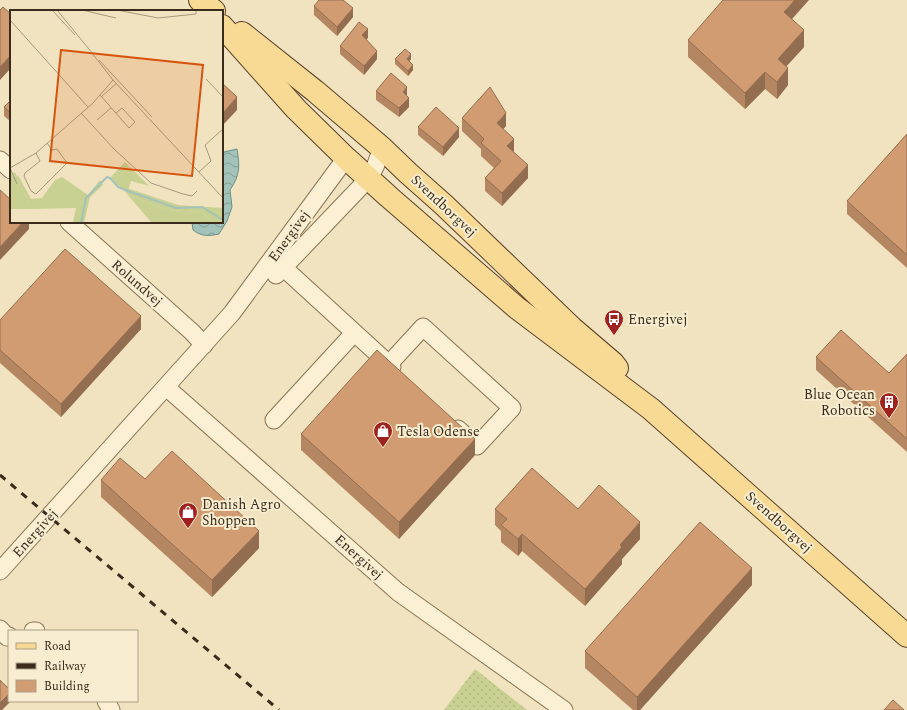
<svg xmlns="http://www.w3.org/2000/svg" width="907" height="710" font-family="Spectral,serif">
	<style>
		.green { fill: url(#green-dots) }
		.water { fill: url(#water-waves); stroke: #699188 }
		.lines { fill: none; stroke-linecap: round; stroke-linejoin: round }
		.minor-casing { stroke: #8b7356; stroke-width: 19 }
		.major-casing { stroke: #59412b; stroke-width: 24 }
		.minor { stroke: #fbf0d3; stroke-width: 17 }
		.major { stroke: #f8da94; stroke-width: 22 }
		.rail { stroke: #3a2b1c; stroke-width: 3; stroke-dasharray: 7 7; stroke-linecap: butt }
		.wall { fill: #b58662 }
		.shaded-wall { fill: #936d50 }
		.building { fill: #d29c72; stroke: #936d50 }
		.labels { text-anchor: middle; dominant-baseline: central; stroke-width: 4; stroke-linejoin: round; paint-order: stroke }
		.street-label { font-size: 14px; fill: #3a2b1c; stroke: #f8edd0 }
		.poi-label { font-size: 14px; fill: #3a2b1c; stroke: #f8edd0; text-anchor: start }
		.inset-river { fill: none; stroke: #a3c3ba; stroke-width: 2 }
		.inset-road { fill: none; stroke: #a8997e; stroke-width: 1 }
		.view { fill: #d7540e; fill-opacity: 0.15; stroke: #d7540e; stroke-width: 2 }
		.inset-edge { fill: none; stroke: #3a2b1c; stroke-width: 2 }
	</style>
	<defs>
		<pattern id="green-dots" width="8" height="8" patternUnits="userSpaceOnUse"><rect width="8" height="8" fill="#c8d092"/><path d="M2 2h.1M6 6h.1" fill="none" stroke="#adb37d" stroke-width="1.8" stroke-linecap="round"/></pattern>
		<pattern id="water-waves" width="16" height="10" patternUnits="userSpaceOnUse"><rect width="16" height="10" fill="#a3c3ba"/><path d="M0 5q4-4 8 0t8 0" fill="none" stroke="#869f96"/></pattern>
	</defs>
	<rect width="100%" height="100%" fill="#f1e3bf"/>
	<path class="green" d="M475 669 527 710H444Z"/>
	<path class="water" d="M237 149C240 167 240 175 230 190L232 207 227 221 219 234C209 236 202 237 193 230L192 222H222V157L224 152Z"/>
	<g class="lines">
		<defs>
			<g id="minor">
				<path d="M0 160 11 170"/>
				<path d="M69 222 192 332 204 345"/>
				<path d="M273 258 392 367"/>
				<path d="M276 275 283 268 369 178 375 167 382 148"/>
				<path d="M389 364 423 327 512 408 477 446 458 429"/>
				<path d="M166 387 398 592 564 710"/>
				<path d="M274 420 354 333"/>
				<path d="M0 571 232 313 346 158"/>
				<path d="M0 629 7 637 9 636"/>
				<path d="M33 631H36"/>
				<path d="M106 701 111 710"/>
			</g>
			<g id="major">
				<path d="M200 0 214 11"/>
				<path d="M222 26 296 109 346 158 389 197 517 308 651 409 907 636"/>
				<path d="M242 33 315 91 382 148 408 173 444 205 572 328 613 363 617 368"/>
			</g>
		</defs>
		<use href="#minor" class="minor-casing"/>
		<use href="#major" class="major-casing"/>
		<use href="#minor" class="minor"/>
		<use href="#major" class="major"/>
		<path class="rail" d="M0 475 279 710"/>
	</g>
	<g class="wall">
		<path d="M314 6 353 17 337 36 314 15Z"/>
		<path d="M792 19 804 47 786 67 788 85 777 99 765 89 745 109 688 57V40Z"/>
		<path d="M368 38 366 39 377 59 364 75 340 54V46Z"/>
		<path d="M395 59H411L409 61 413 70 408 76 395 64Z"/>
		<path d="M376 91 407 96 409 107 399 117 376 100Z"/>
		<path d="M11 100V122L4 116V107Z"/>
		<path d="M462 118 506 126 503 129 514 152 528 178 502 206 485 191V178L494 168 481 156V149L462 131Z"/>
		<path d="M418 127 459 137 443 156 418 135Z"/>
		<path d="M907 134V268L847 214V201Z"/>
		<path d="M0 320 141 329 61 417 0 363Z"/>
		<path d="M907 354V452L816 370V357L889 373Z"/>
		<path d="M301 434 475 455 399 539 301 450Z"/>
		<path d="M145 479 259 548 212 597 101 497V480Z"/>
		<path d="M495 509H578L640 539 622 559V564L585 606 522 551 518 556 501 542V531L495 525Z"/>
		<path d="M752 585 640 710H633L585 668V651Z"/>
	</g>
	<g class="shaded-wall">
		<path d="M795 0H809L784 28V12Z"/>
		<path d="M353 8V17L337 36V27Z"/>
		<path d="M368 29V38L362 43V35Z"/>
		<path d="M804 30V47L778 75V59Z"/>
		<path d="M377 51V59L364 75V66Z"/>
		<path d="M411 54V59L407 64V59Z"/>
		<path d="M11 55V68L0 80V67Z"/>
		<path d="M413 65V70L408 76V71Z"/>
		<path d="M788 68V85L777 99V82Z"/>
		<path d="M765 72V89L745 109V93Z"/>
		<path d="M407 87V96L403 92Z"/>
		<path d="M237 97V110L222 126V114Z"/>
		<path d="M409 98V107L399 117V108Z"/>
		<path d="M506 113V126L497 136V123Z"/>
		<path d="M459 128V137L443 156V147Z"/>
		<path d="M514 139V152L507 146Z"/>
		<path d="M528 165V178L502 206V193Z"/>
		<path d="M23 222H29V229L0 260V247Z"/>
		<path d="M141 316V329L61 417V404Z"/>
		<path d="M475 439V455L399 539V522Z"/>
		<path d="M640 522V539L622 559V564L585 606V589L620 545Z"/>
		<path d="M259 531V548L212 597V580Z"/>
		<path d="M522 534V551L518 556V539Z"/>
		<path d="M752 568V585L640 710H637V697Z"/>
		<path d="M9 694V701H11L2 710H0V703Z"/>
	</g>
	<g class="building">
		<path d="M319 0H343L353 8 337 27 314 6Z"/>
		<path d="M723 0H795L784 12 804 30 778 59 788 68 777 82 765 72 745 93 688 40Z"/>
		<path d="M3 7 11 14V55L0 67V10Z"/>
		<path d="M359 22 368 29 362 35 377 51 364 66 340 46Z"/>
		<path d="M405 49 411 54 407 59 413 65 408 71 395 59Z"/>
		<path d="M391 73 407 87 403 92 409 98 399 108 376 91Z"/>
		<path d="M222 83 237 97 222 114Z"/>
		<path d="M490 87 506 113 497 123 514 139 507 146 528 165 502 193 485 178 501 161 481 143 484 139 462 118Z"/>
		<path d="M11 100V113L4 107Z"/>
		<path d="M436 107 459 128 443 147 418 127Z"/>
		<path d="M907 134V255L847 201Z"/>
		<path d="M0 190 11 200V222H23L0 247Z"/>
		<path d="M65 249 141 316 61 404 0 350V320Z"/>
		<path d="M841 330 889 373 907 354V439L816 357Z"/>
		<path d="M377 350 475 439 399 522 301 434Z"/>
		<path d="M172 451 259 531 212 580 101 480 120 458 145 479Z"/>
		<path d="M532 468 578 509 599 485 640 522 620 545 622 547 585 589 522 534 518 539 501 525 507 519 495 509Z"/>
		<path d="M700 522 752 568 637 697 585 651Z"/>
		<path d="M0 680 9 689V694L0 703Z"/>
		<path d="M893 700 904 710H884Z"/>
	</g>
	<defs>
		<symbol id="bus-pin" viewBox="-11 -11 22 30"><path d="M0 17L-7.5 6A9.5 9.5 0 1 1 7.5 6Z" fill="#9f2221" stroke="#f8edd0"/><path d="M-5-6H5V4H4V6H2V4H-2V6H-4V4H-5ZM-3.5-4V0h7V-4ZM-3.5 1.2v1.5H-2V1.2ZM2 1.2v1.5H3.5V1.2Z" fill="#fff"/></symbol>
		<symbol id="building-pin" viewBox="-11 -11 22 30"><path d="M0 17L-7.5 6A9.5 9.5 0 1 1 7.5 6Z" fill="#9f2221" stroke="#f8edd0"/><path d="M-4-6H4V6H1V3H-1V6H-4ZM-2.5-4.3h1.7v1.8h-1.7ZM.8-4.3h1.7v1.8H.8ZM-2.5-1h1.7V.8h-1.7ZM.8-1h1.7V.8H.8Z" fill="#fff"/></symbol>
		<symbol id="shop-pin" viewBox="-11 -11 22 30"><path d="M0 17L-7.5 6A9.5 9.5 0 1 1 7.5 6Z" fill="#9f2221" stroke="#f8edd0"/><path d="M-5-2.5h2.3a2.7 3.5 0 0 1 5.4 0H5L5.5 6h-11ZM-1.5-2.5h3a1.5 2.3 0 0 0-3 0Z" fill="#fff"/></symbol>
	</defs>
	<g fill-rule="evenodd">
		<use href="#bus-pin" x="603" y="308" width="22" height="30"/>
		<use href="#building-pin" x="878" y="391" width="22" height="30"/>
		<use href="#shop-pin" x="372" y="420" width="22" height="30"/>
		<use href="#shop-pin" x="177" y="501" width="22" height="30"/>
	</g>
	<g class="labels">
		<g class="street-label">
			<text transform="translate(444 206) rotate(43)">Svendborgvej</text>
			<text transform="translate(289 236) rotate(-54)">Energivej</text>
			<text transform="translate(137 283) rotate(41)">Rolundvej</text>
			<text transform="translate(779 522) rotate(42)">Svendborgvej</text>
			<text transform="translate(35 533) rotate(-48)">Energivej</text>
			<text transform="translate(359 557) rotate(42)">Energivej</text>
		</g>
		<g class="poi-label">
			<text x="628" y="319">Energivej</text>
			<text x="875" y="394" text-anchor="end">Blue Ocean<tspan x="875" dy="16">Robotics</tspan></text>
			<text x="397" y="431">Tesla Odense</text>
			<text x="202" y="504">Danish Agro<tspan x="202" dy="16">Shoppen</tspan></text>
		</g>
	</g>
	<g transform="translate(10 10)">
		<rect width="213" height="213" fill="#f1e3bf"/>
		<path d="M115 152 139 176 121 171 118 181 105 174 100 168Z" fill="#c8d092"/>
		<path d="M8 165 21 189 32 188 45 170 52 167 78 185 90 170 93 175 80 187 74 213H63L66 198 21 199 7 167ZM111 176 168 195 213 198V213H203L192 202 157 200 117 184Z" fill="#c8d092"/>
		<path d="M5 162 21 199H0V164ZM117 184 157 200 192 202 203 213H142Z" fill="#c8d092"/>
		<path class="inset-river" d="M100 168 108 177 118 181 166 198 192 197 213 210M90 174 97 167 100 168M71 213 76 188 90 174"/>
		<path class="inset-road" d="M42 0 65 25M47 0 83 44M72 0 106 8M107 0 148 8 186 4V0M0 10 78 97M82 43 103 70 213 188M89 50 142 107M196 69 213 87M90 85 119 118 125 112 112 98 106 103M91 87 107 73M71 103 104 139 141 173 173 184 182 186 187 181M87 110 101 98M26 143 30 151 15 163 14 166 21 181 26 184 57 153 47 139 42 140 37 133M0 158 26 143 83 93 103 70M0 158 7 174M189 162 201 151 195 135 213 119"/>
		<path class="view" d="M51 40 193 55 182 166 40 151Z"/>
		<rect width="213" height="213" class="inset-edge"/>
	</g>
	<rect x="8" y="630" width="130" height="72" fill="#f8edd0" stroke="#ac9f88"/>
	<rect x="16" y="643" width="20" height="6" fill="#f8da94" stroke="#ac9f88"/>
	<text x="44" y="650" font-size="12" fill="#3a2b1c">Road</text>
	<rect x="16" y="663" width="20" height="6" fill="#3a2b1c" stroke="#ac9f88"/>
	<text x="44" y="670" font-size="12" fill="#3a2b1c">Railway</text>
	<rect x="16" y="680" width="20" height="12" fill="#d29c72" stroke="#ac9f88"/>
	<text x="44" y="690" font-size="12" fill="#3a2b1c">Building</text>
</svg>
